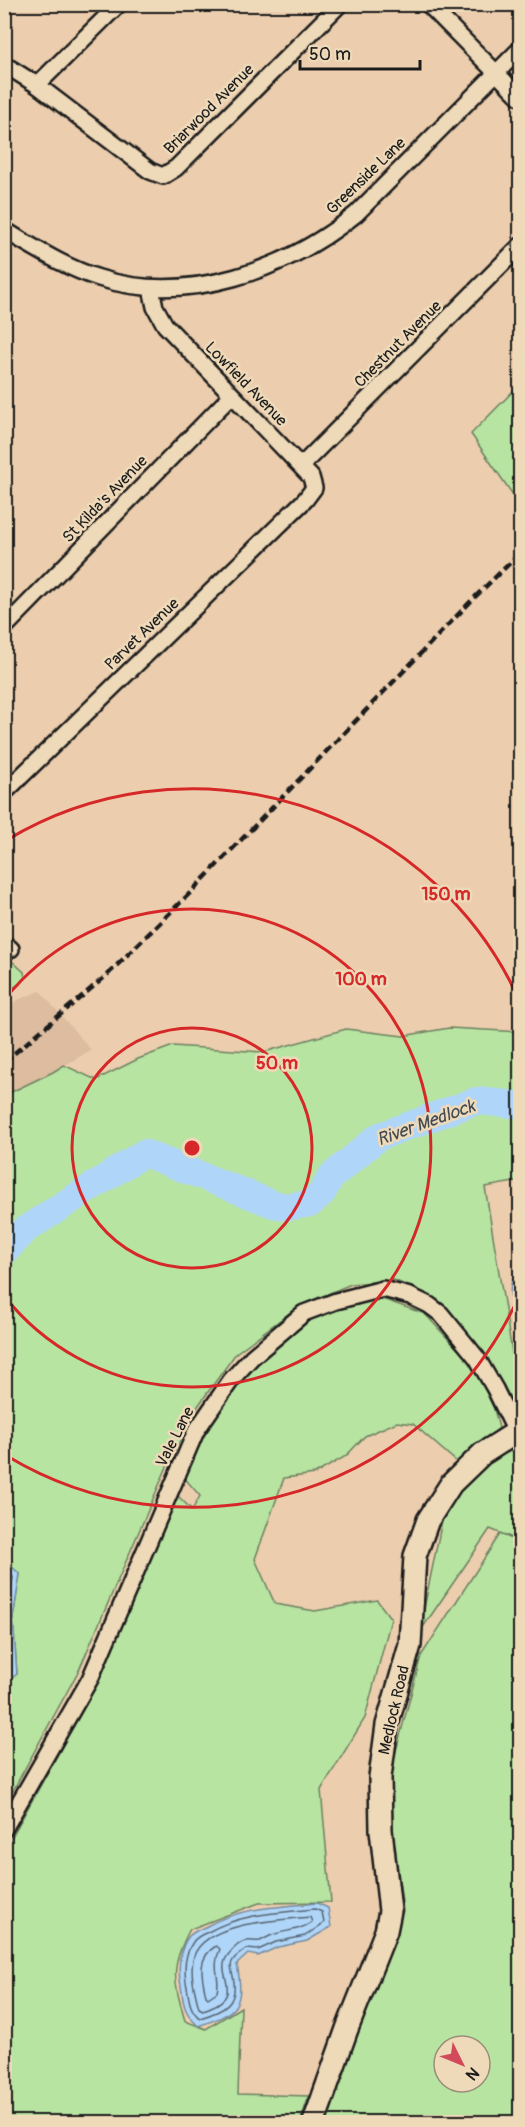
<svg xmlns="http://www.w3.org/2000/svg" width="525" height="2127" font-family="Pangolin,sans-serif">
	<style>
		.built { fill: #ddbc9f }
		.green { fill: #b8e4a2; stroke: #6a805f; stroke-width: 1.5; fill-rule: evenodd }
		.water { fill: #afd5f8; stroke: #748ba0; stroke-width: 1.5 }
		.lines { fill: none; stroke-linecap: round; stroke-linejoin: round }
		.shore { stroke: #576674; stroke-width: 1.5 }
		.river { stroke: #afd5f8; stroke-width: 28 }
		.street-casing { stroke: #1c1c1c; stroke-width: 20 }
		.secondary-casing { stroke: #1c1c1c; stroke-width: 26 }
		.street { stroke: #eed9b8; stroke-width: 15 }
		.secondary { stroke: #eed9b8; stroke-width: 21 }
		.rail { stroke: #1c1c1c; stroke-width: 4.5; stroke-dasharray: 9 4.5; stroke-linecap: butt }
		.ring { fill: none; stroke: #d62828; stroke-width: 3 }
		.labels { text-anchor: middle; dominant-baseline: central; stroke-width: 5; stroke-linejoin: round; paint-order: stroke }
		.street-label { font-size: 16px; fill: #1c1c1c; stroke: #eed9b8 }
		.water-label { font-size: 18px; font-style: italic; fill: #414a53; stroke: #eed9b8 }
		.centre { fill: #d62828; stroke: #eed9b8; stroke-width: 3 }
		.ring-label { font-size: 18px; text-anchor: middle; font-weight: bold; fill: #d62828; stroke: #eed9b8; stroke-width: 5; stroke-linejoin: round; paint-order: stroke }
	</style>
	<rect width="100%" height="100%" fill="#ecceae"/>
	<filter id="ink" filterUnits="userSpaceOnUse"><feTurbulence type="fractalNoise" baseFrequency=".0167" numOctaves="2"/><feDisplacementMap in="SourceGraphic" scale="12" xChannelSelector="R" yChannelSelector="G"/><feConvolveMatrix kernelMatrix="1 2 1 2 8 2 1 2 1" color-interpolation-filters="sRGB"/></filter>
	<g filter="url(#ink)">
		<path class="built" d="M40 991 91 1050 53 1072 5 1095V1007L20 999Z"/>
		<g class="green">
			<path d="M520 384V505L471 434Z"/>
			<path d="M4 954 24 972 25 977 20 984 5 992Z"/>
			<path d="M449 1028 520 1032V1181L485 1187 520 1401V1415L476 1342 434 1298 394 1280 351 1284 299 1306 236 1353 198 1406 169 1462 79 1670 5 1805V1683L17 1674 13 1618 20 1574 4 1561 5 1095 53 1072 64 1065 96 1080 138 1059 173 1046 264 1052 346 1029 403 1036Z"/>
			<path d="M371 1299 385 1300 425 1314 475 1368 494 1409 499 1428 458 1463 413 1424 397 1422 365 1436 346 1456 315 1474 284 1478 255 1559 275 1604 315 1611 377 1600 391 1619 365 1718 321 1790 331 1902 259 1903 190 1929C169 1968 174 1981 185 2021L206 2029 241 2007 238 2094 309 2096 300 2122H5V1849L100 1679 176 1494 192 1510 200 1496 182 1475C191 1457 198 1438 209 1421 235 1380 279 1326 326 1310 340 1305 356 1302 371 1299Z"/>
			<path d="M520 1439V1541L490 1529 419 1633 445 1506 484 1460Z"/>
			<path d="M500 1534 520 1542V2122H323L403 1911 387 1785 421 1656ZM444 2046H480V2082H444Z"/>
		</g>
		<g class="water">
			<path d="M520 1268V1314C507 1300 507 1282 520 1268Z"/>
			<path d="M5 1561 20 1574 13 1618 17 1674 5 1683Z"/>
			<path d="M317 1903 328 1908 331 1927 307 1941 278 1947 258 1956 248 1954 237 1964C245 2007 237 2013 198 2026 181 2009 184 2002 180 1980 178 1966 180 1947 189 1936 193 1932 200 1929 205 1927 240 1907 278 1907 317 1903Z"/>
		</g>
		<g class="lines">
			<g class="shore">
				<path d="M4 1569 13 1577 7 1618 11 1670 4 1676"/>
				<path d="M315 1909 322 1912 324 1923 305 1936 276 1942 258 1950 246 1949C242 1952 234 1957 232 1962 230 1966 232 1972 233 1976 239 2004 224 2011 200 2018 188 2010 189 1995 186 1982 184 1968 185 1953 193 1942 196 1937 203 1934 208 1932 242 1913 278 1913 315 1909Z"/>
				<path d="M310 1917 312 1922C300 1931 286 1930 272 1935 268 1937 264 1939 260 1941 255 1942 251 1940 246 1941 239 1942 232 1950 228 1955 212 1975 250 1995 203 2010L199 2008C195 1993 189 1971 194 1956 205 1922 280 1920 310 1917Z"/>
				<path d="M216 1946 220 1949C211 1969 221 1976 217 1992L208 1998 206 1996C202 1977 196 1958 216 1946Z"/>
			</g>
			<path class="river" d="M4 1252 26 1229 144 1153 273 1204 287 1207 311 1203 322 1193 331 1177 378 1137 476 1101 520 1105"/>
			<defs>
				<g id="street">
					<path d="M428 4 520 97"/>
					<path d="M4 68H10L37 85 150 171 163 176 176 168 340 4"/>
					<path d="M37 85 119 4"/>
					<path d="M4 230C35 248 64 267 99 278 187 306 287 270 356 214L520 49"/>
					<path d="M301 466 520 246"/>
					<path d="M4 628 231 396"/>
					<path d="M4 793 305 500 314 488 311 477 165 325 155 307 151 288"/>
					<path d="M4 944 11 949"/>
					<path d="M4 1829 90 1679 196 1431 231 1380 252 1357 304 1313 336 1301 383 1289 410 1296 429 1305 441 1314 477 1358 495 1389 516 1432"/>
				</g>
				<path id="secondary" d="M314 2122 347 2029 386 1931 390 1911 381 1830 380 1777 387 1725 410 1645 415 1556 428 1520 451 1484 482 1454 520 1430"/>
			</defs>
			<use href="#street" class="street-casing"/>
			<use href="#secondary" class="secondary-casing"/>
			<use href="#street" class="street"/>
			<use href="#secondary" class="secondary"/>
			<path class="rail" d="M4 1062 106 976 190 893 475 597 520 553"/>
		</g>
	</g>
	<g class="ring">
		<circle cx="192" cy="1148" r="120"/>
		<path d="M5 999A239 239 0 1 1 5 1297"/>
		<path d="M520 1294A359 359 0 0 1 7 1456M7 840A359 359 0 0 1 520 1002"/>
	</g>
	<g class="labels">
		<g class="street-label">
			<text transform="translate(209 109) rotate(-45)">Briarwood Avenue</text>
			<text transform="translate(366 176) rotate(-44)">Greenside Lane</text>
			<text transform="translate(398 344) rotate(-45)">Chestnut Avenue</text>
			<text transform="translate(246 384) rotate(46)">Lowfield Avenue</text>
			<text transform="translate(105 499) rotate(-46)">St Kilda's Avenue</text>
			<text transform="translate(142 634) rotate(-44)">Parvet Avenue</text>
			<text transform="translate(175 1437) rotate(-63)">Vale Lane</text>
			<text transform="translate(394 1710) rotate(-77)">Medlock Road</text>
		</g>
		<g class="water-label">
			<text transform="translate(426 1123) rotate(-20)">River Medlock</text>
		</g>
	</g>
	<circle cx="192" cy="1148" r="9" class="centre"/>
	<g class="ring-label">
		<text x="446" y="900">150 m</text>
		<text x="361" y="985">100 m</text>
		<text x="277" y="1069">50 m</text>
	</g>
	<rect width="525" height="2127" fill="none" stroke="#eed9b8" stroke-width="24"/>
	<rect x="12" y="12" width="501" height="2103" fill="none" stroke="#1c1c1c" stroke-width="2" filter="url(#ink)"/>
	<g transform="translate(462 2064) rotate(133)"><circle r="28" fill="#eed9b8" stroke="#9a8d7a" stroke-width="1.5"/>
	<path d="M0-4.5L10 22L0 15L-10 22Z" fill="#d1495b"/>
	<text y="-9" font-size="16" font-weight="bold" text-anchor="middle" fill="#1c1c1c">N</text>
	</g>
	<path d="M300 60v9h120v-9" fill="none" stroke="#1c1c1c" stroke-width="3"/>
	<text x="309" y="60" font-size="18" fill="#1c1c1c" stroke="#eed9b8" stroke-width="4.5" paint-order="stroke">50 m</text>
</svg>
